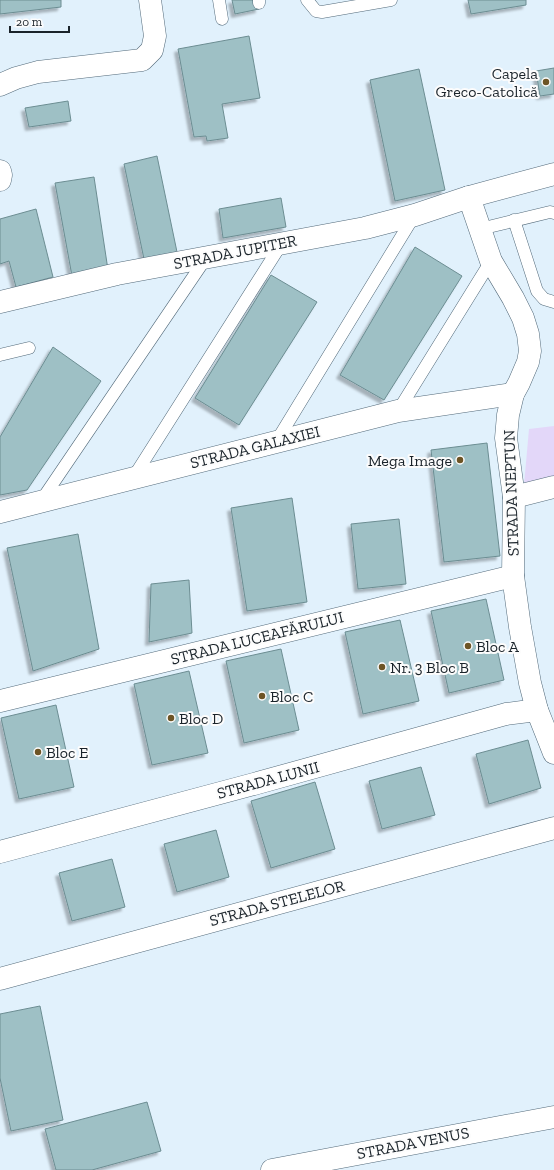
<svg xmlns="http://www.w3.org/2000/svg" width="554" height="1170" font-family="'Zilla Slab',serif">
	<style>
		.green { fill: #e3d7f9 }
		.building { fill: #9ec0c5; stroke: #6c8d92; filter: url(#shadow) }
		.lines { fill: none; stroke-linecap: round; stroke-linejoin: round }
		.lane-casing { stroke: #536a7a; stroke-width: 13 }
		.street-casing { stroke: #536a7a; stroke-width: 23 }
		.lane { stroke: #fff; stroke-width: 12 }
		.street { stroke: #fff; stroke-width: 22 }
		.poi-dot { fill: #6d5425; stroke: #fcfcfc; stroke-width: 1.5 }
		.labels { text-anchor: middle; dominant-baseline: central; stroke-width: 4; stroke-linejoin: round; paint-order: stroke }
		.poi-label { font-size: 16px; fill: #1a232a; stroke: #fcfcfc; text-anchor: start }
		.street-label { font-size: 16px; fill: #1a232a; stroke: #fcfcfc }
	</style>
	<defs>
		<filter id="shadow"><feDropShadow dx="-3.5" dy="3.5" stdDeviation="1" flood-color="#0004"/></filter>
	</defs>
	<rect width="100%" height="100%" fill="#e1f1fc"/>
	<path class="green" d="M554 426V476L524 485 529 429Z"/>
	<g class="building">
		<path d="M0 0H61V7L0 14Z"/>
		<path d="M232 0H257L259 9 235 14Z"/>
		<path d="M468 0H526V5L471 14Z"/>
		<path d="M249 36 260 98 222 104 228 138 207 141 206 136 194 137 178 49Z"/>
		<path d="M554 68V94L540 96 536 71Z"/>
		<path d="M419 69 445 190 395 201 370 80Z"/>
		<path d="M68 101 71 121 29 127 25 108Z"/>
		<path d="M157 156 177 252 144 259 124 164Z"/>
		<path d="M94 177 108 270 72 276 55 183Z"/>
		<path d="M281 198 286 227 223 238 219 209Z"/>
		<path d="M36 209 53 277 16 287 9 261 0 264V219Z"/>
		<path d="M415 247 462 276 384 400 340 375Z"/>
		<path d="M271 275 317 302 239 425 195 398Z"/>
		<path d="M53 347 101 381 27 490 0 495V437Z"/>
		<path d="M487 443 500 556 444 562 431 450Z"/>
		<path d="M292 498 307 602 247 611 231 508Z"/>
		<path d="M399 519 406 584 358 589 351 524Z"/>
		<path d="M78 534 99 649 33 671 7 548Z"/>
		<path d="M189 580 192 633 149 642 151 584Z"/>
		<path d="M486 599 504 680 449 693 431 611Z"/>
		<path d="M400 620 419 701 363 714 345 632Z"/>
		<path d="M281 649 299 730 244 743 226 661Z"/>
		<path d="M189 671 208 753 152 765 134 684Z"/>
		<path d="M56 705 74 787 19 799 1 718Z"/>
		<path d="M528 740 541 788 489 804 476 754Z"/>
		<path d="M421 767 435 815 382 829 369 781Z"/>
		<path d="M315 782 335 849 271 868 251 801Z"/>
		<path d="M216 830 229 877 177 892 164 844Z"/>
		<path d="M112 859 125 907 72 921 59 873Z"/>
		<path d="M40 1006 63 1120 11 1131 0 1078V1014Z"/>
		<path d="M147 1102 161 1151 92 1170H56L45 1129Z"/>
	</g>
	<g class="lines">
		<defs>
			<g id="lane">
				<path d="M219 0 222 19"/>
				<path d="M259 0V3"/>
				<path d="M307 0 316 11 322 12 391 0"/>
				<path d="M514 220 537 291 544 299 554 302"/>
				<path d="M480 229 550 212 554 213"/>
				<path d="M0 355 29 348"/>
				<path d="M398 411 491 261"/>
				<path d="M276 442 414 216"/>
				<path d="M133 478 282 243"/>
				<path d="M41 501 206 258"/>
			</g>
			<g id="street">
				<path d="M0 85 16 78 38 72 142 60 152 50 155 36 150 0"/>
				<path d="M0 171 1 175 0 180"/>
				<path d="M469 197 491 261 513 298 523 318 528 334 530 351 528 362 519 383 513 394 508 415 506 438 514 497 513 576 520 627 530 683 537 710 554 753"/>
				<path d="M0 302 117 274 365 228 415 215 469 197 554 174"/>
				<path d="M514 497 554 487"/>
				<path d="M0 512 398 411 513 394"/>
				<path d="M0 701 513 576"/>
				<path d="M0 852 254 784 506 714 537 710"/>
				<path d="M0 979 554 828"/>
				<path d="M272 1170 554 1117"/>
			</g>
		</defs>
		<use href="#lane" class="lane-casing"/>
		<use href="#street" class="street-casing"/>
		<use href="#lane" class="lane"/>
		<use href="#street" class="street"/>
	</g>
	<g class="poi-dot">
		<circle cx="546" cy="82" r="4"/>
		<circle cx="460" cy="460" r="4"/>
		<circle cx="468" cy="646" r="4"/>
		<circle cx="382" cy="667" r="4"/>
		<circle cx="262" cy="696" r="4"/>
		<circle cx="171" cy="718" r="4"/>
		<circle cx="38" cy="752" r="4"/>
	</g>
	<g class="labels">
		<g class="poi-label">
			<text x="538" y="73" text-anchor="end">Capela<tspan x="538" dy="18">Greco-Catolică</tspan></text>
			<text x="452" y="460" text-anchor="end">Mega Image</text>
			<text x="476" y="646">Bloc A</text>
			<text x="390" y="667">Nr. 3 Bloc B</text>
			<text x="270" y="696">Bloc C</text>
			<text x="179" y="718">Bloc D</text>
			<text x="46" y="752">Bloc E</text>
		</g>
		<g class="street-label">
			<text transform="translate(235 252) rotate(-11)">STRADA JUPITER</text>
			<text transform="translate(255 447) rotate(-14)">STRADA GALAXIEI</text>
			<text transform="translate(511 493) rotate(-92)">STRADA NEPTUN</text>
			<text transform="translate(257 638) rotate(-14)">STRADA LUCEAFĂRULUI</text>
			<text transform="translate(268 780) rotate(-15)">STRADA LUNII</text>
			<text transform="translate(277 903) rotate(-15)">STRADA STELELOR</text>
			<text transform="translate(413 1143) rotate(-11)">STRADA VENUS</text>
		</g>
	</g>
	<path d="M10 26v6h59v-6" fill="none" stroke="#1a232a" stroke-width="2"/>
	<text x="16" y="26" font-size="12" fill="#1a232a" stroke="#fcfcfc" stroke-width="3" paint-order="stroke">20 m</text>
</svg>
